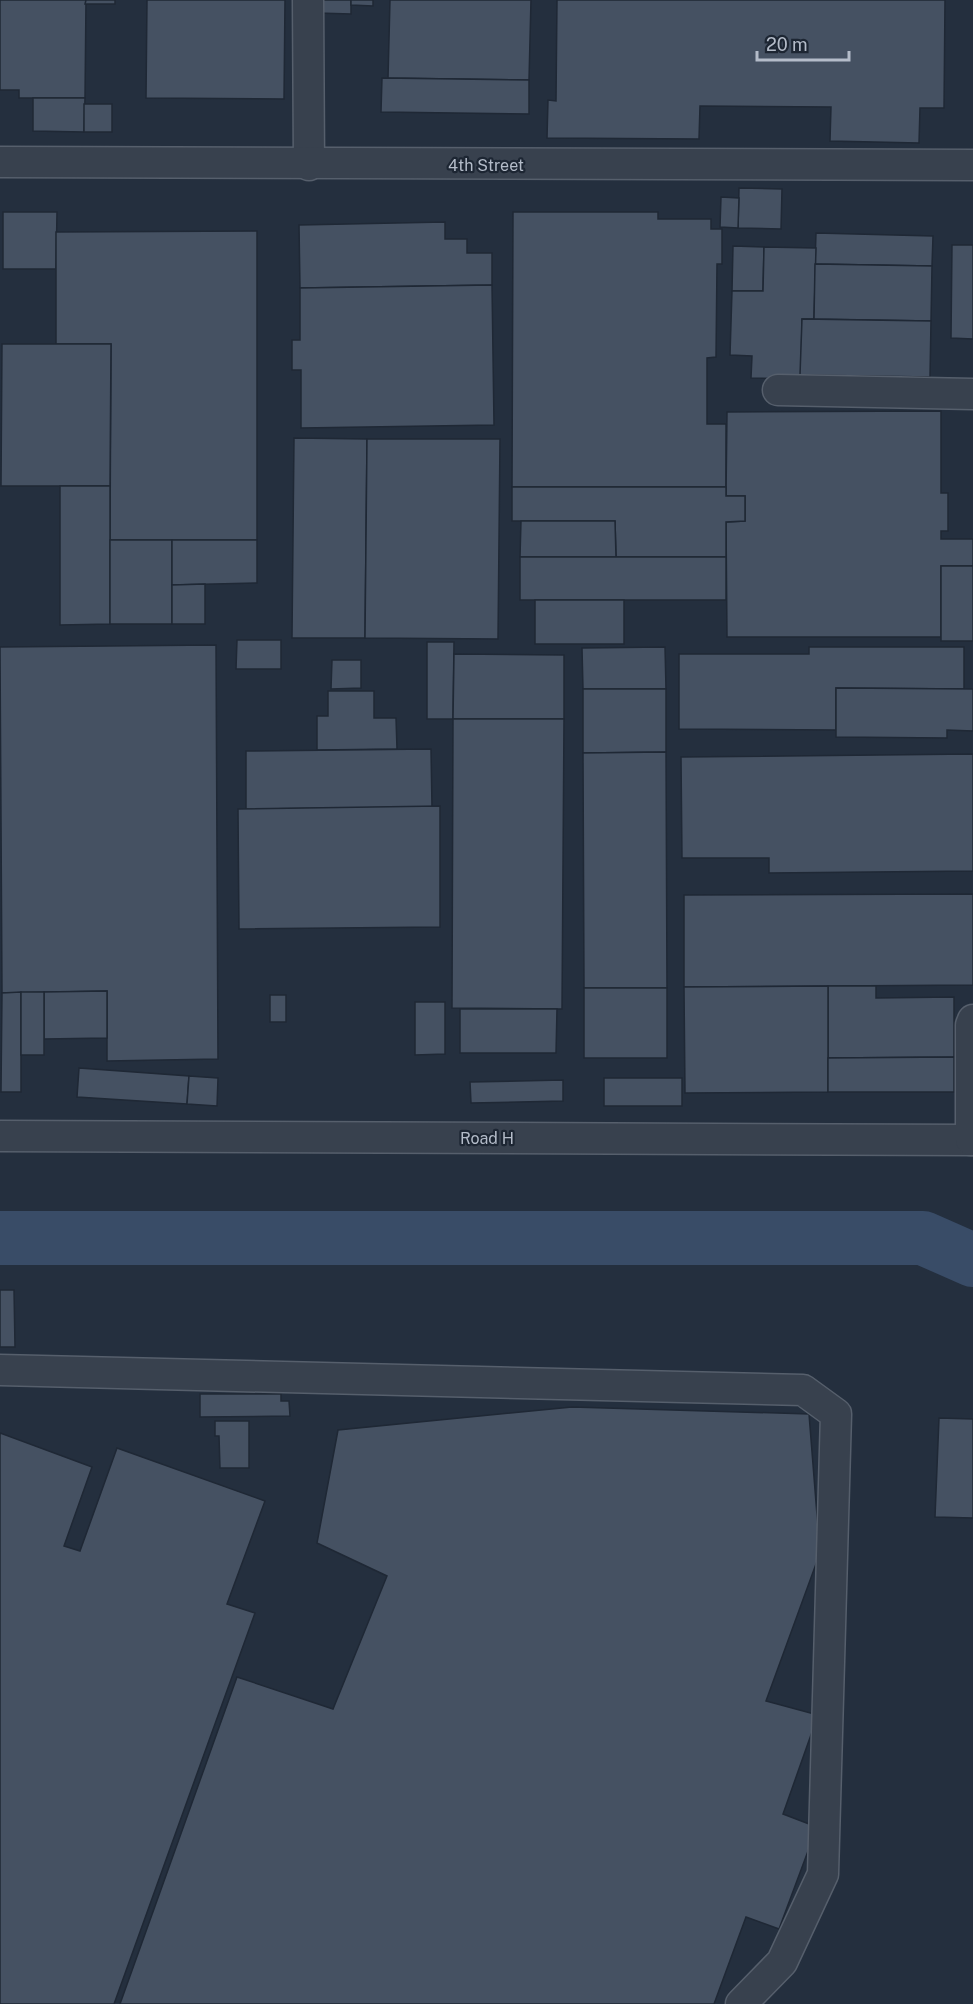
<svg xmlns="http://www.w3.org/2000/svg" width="973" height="2004" font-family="'Public Sans',sans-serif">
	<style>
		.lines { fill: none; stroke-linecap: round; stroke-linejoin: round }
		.river { stroke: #394c67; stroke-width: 54 }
		.building { fill: #455162; stroke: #1f2835; stroke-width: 1.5 }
		.minor-casing { stroke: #565f6c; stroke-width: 33 }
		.minor { stroke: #38414e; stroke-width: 30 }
		.labels { text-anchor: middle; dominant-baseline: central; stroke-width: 4.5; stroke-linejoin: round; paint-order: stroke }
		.street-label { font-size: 16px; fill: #b4bcc9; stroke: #1d2633 }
	</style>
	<rect width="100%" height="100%" fill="#242f3e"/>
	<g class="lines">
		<path class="river" d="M0 1238H923L973 1260"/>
	</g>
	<g class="building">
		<path d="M0 0H86L85 98H19V90H0Z"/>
		<path d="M86 0H115V4H85Z"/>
		<path d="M147 0H285L284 99 146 98Z"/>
		<path d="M317 0H351V14L317 13Z"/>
		<path d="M351 0H373V6L351 5Z"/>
		<path d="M390 0H531L529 80 388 78Z"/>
		<path d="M557 0H945L944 108H920L919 143 830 141 831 107 700 106 699 139 547 138 548 100 556 101Z"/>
		<path d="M382 78 529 80V114L381 112Z"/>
		<path d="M33 98H85L84 132 33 131Z"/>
		<rect x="84" y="104" width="28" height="28"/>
		<path d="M739 188 782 189 781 229 738 228Z"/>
		<path d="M721 197 739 198 738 228 720 227Z"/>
		<path d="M3 212H57L56 269H3Z"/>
		<path d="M513 212H658V219H711V229H722V264H717L716 357 707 358V424H726V487H512Z"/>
		<path d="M445 222V239H467V253H492V285L300 288 299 225Z"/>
		<path d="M257 231V540H110L111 344H56V232Z"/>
		<path d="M816 233 933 236 932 266 815 264Z"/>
		<path d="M952 245H973V339L951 338Z"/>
		<path d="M733 246 764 247 763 291H732Z"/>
		<path d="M764 247 816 248 814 319H802L801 379 751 378 752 356 730 355 732 291H763Z"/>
		<path d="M815 264 932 266 931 321 814 319Z"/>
		<path d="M492 285 494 425 301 428V370H292V340H300V288Z"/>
		<path d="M802 319 931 321 930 377 800 375Z"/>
		<path d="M2 344H111L110 486H1Z"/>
		<path d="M941 411V493H948V531H941V539H973V566H941V637H727L726 522 745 521V496H726L727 412Z"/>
		<path d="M294 438 367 439 365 638H292Z"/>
		<path d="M367 439H500L498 639 365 638Z"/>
		<path d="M60 486H110V624L60 625Z"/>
		<path d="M512 487H726V496H745V521L726 522V557H616L615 521H512Z"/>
		<path d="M521 521H615L616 557H520Z"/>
		<rect x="110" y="540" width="62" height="84"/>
		<path d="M172 540H257V583L172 585Z"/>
		<rect x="520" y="557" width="206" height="43"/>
		<rect x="941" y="566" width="32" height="75"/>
		<path d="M205 584V624H172V585Z"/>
		<rect x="535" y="600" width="89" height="44"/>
		<path d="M237 640H281V669H236Z"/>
		<path d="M427 642H454L453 719H427Z"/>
		<path d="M216 645 218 1059 107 1061V991L2 993 0 647Z"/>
		<path d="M665 647 666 689H583L582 648Z"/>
		<path d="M809 647H964V689L836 688V730L679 729V654H809Z"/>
		<path d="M454 654 564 655V719H453Z"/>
		<path d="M332 660H361V688L331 689Z"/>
		<path d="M836 688 973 689V731L947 730V738L836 737Z"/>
		<path d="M583 689H666V752L583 753Z"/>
		<path d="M328 691H374V718H396L397 749 317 750V716H328Z"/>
		<path d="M453 719H564L562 1009 452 1008Z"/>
		<path d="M431 749 432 807 246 809V751Z"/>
		<path d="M666 752 667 988H584L583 753Z"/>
		<path d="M973 754V871L769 873V858H682L681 757Z"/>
		<path d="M440 806V927L239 929 238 809Z"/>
		<path d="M973 894V985L684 987V895Z"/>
		<path d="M828 986H876V998L954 997V1057L828 1058Z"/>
		<path d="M828 986V1092L685 1093 684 987Z"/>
		<rect x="584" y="988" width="83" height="70"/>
		<path d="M107 991V1038L44 1039V992Z"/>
		<path d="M21 992V1092H1L2 993Z"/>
		<rect x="21" y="992" width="23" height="63"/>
		<rect x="270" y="995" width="16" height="27"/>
		<path d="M415 1002H445V1054L415 1055Z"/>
		<path d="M460 1009H557L556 1053H460Z"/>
		<path d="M954 1057V1092H828V1058Z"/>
		<path d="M79 1068 189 1076 187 1104 77 1097Z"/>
		<path d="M189 1076 218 1078 217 1106 187 1104Z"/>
		<rect x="604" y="1078" width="78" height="28"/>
		<path d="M563 1080V1101L471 1103 470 1082Z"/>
		<path d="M0 1290H14L15 1347H0Z"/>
		<path d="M200 1394H281V1401H289L290 1416 200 1417Z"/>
		<path d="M572 1407 809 1414 820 1553 766 1701 818 1715 783 1814 817 1827 779 1929 746 1917 714 2004H120L237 1677 333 1709 387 1576 317 1543 338 1430Z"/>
		<path d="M939 1418 973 1419V1518L935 1517Z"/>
		<path d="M215 1421H249V1468H220L219 1436H215Z"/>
		<path d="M0 1433 92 1467 64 1546 80 1551 117 1448 265 1501 227 1604 255 1613 114 2004H0Z"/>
	</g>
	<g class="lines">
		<defs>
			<g id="minor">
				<path d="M308 0 309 165"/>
				<path d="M0 162 973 165"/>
				<path d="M778 390 973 394"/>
				<path d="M0 1136 973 1140"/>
				<path d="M971 1140V1025L973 1020"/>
				<path d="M0 1370 803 1390 836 1414 823 1874 782 1962 741 2004"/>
			</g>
		</defs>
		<use href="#minor" class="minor-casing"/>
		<use href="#minor" class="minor"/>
	</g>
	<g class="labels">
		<g class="street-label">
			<text x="486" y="165">4th Street</text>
			<text x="487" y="1138">Road H</text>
		</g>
	</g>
	<path d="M757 51v9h92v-9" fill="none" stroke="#b4bcc9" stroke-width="3"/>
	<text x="766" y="51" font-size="18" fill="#b4bcc9" stroke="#1d2633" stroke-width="4.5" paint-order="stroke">20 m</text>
</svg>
